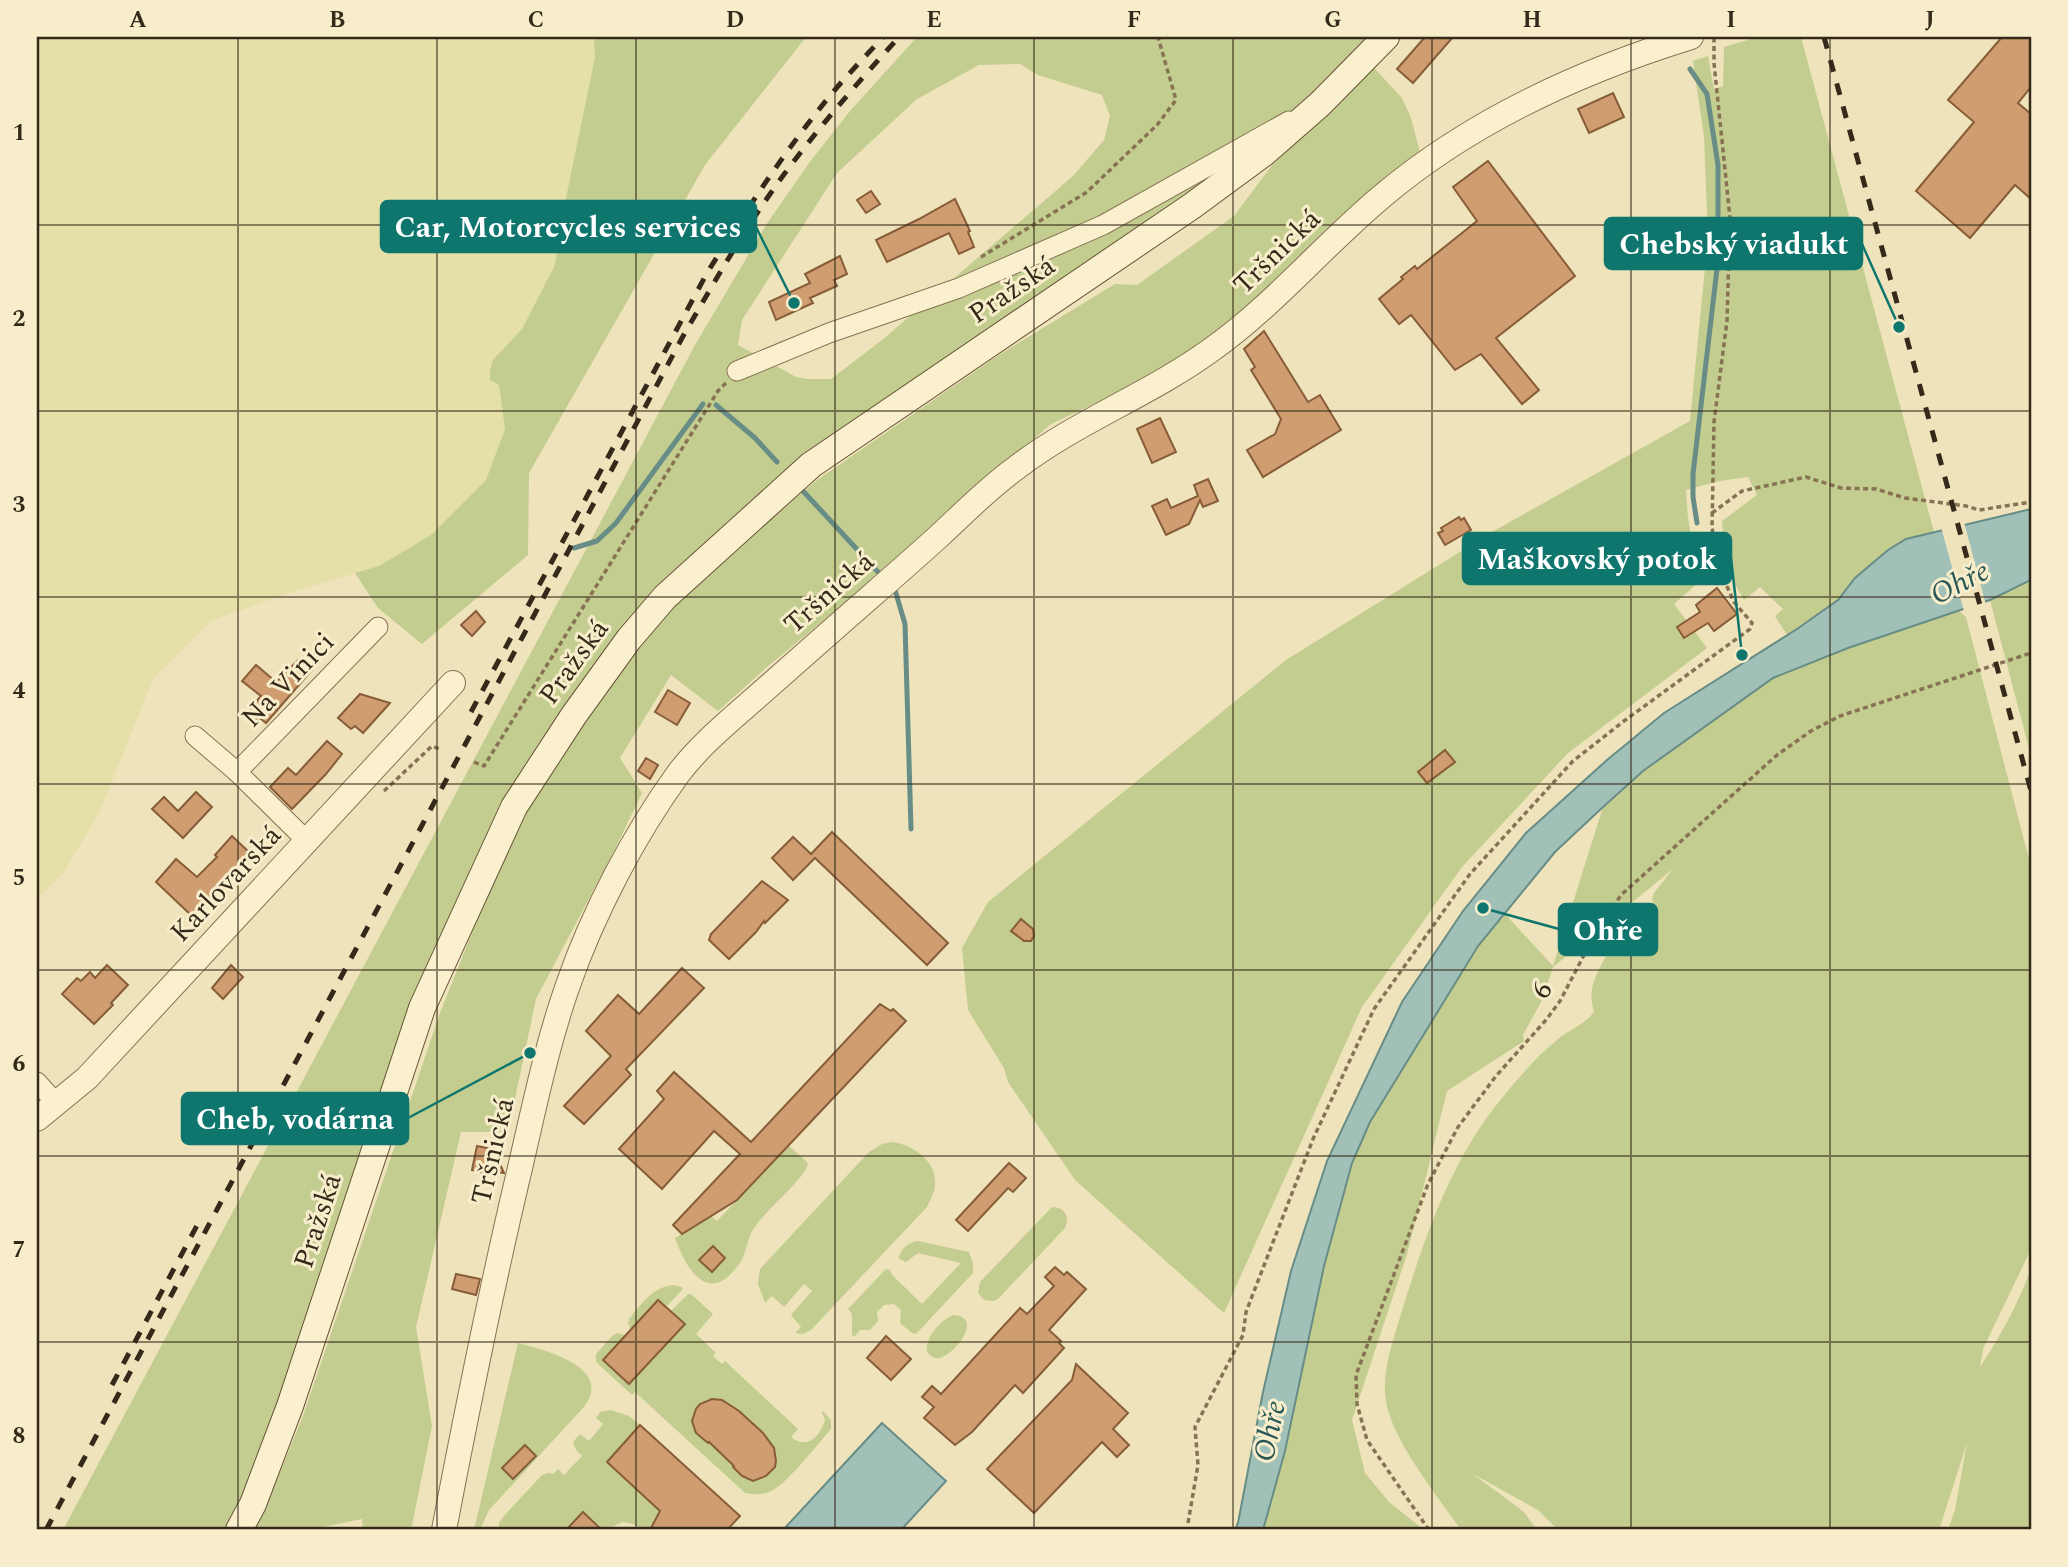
<svg xmlns="http://www.w3.org/2000/svg" width="2068" height="1567" font-family="Spectral,serif">
	<style>
		.farmland { fill: #e5dfa8 }
		.green { fill: #c2cd8f; fill-rule: evenodd }
		.water { fill: #a0c0b8; stroke: #678d86; stroke-width: 2 }
		.pier { fill: #efe3bb }
		.lines { fill: none; stroke-linecap: round; stroke-linejoin: round }
		.stream { stroke: #678d86; stroke-width: 5 }
		.building { fill: #cf9d6f; stroke: #875d39; stroke-width: 2 }
		.minor-casing { stroke: #877254; stroke-width: 21 }
		.tertiary-casing { stroke: #877254; stroke-width: 26 }
		.secondary-casing { stroke: #685338; stroke-width: 28 }
		.path { stroke: #877254; stroke-width: 3.5; stroke-dasharray: 5 3.5; stroke-linecap: butt }
		.minor { stroke: #faf0ce; stroke-width: 19 }
		.tertiary { stroke: #faf0ce; stroke-width: 24 }
		.secondary { stroke: #faf0ce; stroke-width: 26 }
		.rail { stroke: #35291a; stroke-width: 5; stroke-dasharray: 12 12; stroke-linecap: butt }
		.grid { fill: none; stroke: #35291a; stroke-width: 2; stroke-opacity: 0.55 }
		.labels { text-anchor: middle; dominant-baseline: central; stroke-width: 6; stroke-linejoin: round; paint-order: stroke }
		.street-label { font-size: 28px; fill: #35291a; stroke: #f7edcb }
		.water-label { font-size: 30px; font-style: italic; fill: #295656; stroke: #f7edcb }
		.leader { fill: none; stroke: #0f766e; stroke-width: 2.5 }
		.callout-dot { fill: #0f766e; stroke: #f7edcb; stroke-width: 2.5 }
		.callout { fill: #0f766e; stroke: #0f766e; stroke-width: 2.5 }
		.callout-label { font-size: 30px; text-anchor: middle; font-weight: bold; fill: #fff }
		.neatline { fill: none; stroke: #35291a; stroke-width: 2.5 }
		.grid-label { font-size: 23px; text-anchor: middle; font-weight: bold; fill: #35291a }
	</style>
	<rect width="100%" height="100%" fill="#efe3bb"/>
	<path class="farmland" d="M37 37H594L595 57 561 222 555 265 522 329 493 360 490 370 499 385 505 429 486 480 431 535 379 566 286 594 211 621 153 679 99 813 64 872 37 899Z"/>
	<g class="green">
		<path d="M594 37H806L705 165 529 473 528 555 422 644 378 608 355 573 379 566 431 535 486 480 505 429 499 385 490 380V370L493 360 522 329 555 265 561 222 595 57Z"/>
		<path d="M917 37H1368L1311 94 1256 143 1184 195 804 456 763 490 655 587 619 631 563 708 502 800 452 910 415 1005 278 1407 241 1498 224 1530H63L695 345 766 225 809 163 850 111ZM1020 64 1038 75 1102 95 1110 116 1104 140 1073 176 882 340 831 379H808L796 377 738 345 742 320 837 173 917 99 979 65Z"/>
		<path d="M1758 37H1801L1934 532 1906 539 1855 578 1838 600 1787 635 1775 616 1783 609 1760 587 1744 600 1726 568 1722 521 1757 495 1748 477 1720 481 1686 490 1688 518 1699 582 1674 604 1707 648 1568 753 1462 867 1362 1007 1224 1313 1075 1180 1008 1082 1004 1068 968 1010 962 948 988 902 1286 660 1492 532 1690 421 1708 237 1704 137 1693 61 1708 56 1714 89 1723 86 1724 47Z"/>
		<path d="M1374 68 1402 98 1411 118 1420 152 1225 328 1162 372 1051 424 891 565 767 667 718 711 671 675 620 758 642 793 614 851 536 999 508 1132H461L416 1327 432 1426 411 1530H363L362 1519 308 1530H254L265 1509 303 1416 440 1013 477 920 525 813 585 723 640 647 674 606 780 510 820 478 999 355 1115 284 1137 285 1234 216 1273 164 1329 113Z"/>
		<path d="M2031 580V756L1990 600Z"/>
		<path d="M1958 610 1966 617 2031 867V1249L1983 1349 1980 1367C1999 1339 2019 1303 2031 1268V1530H1948L1955 1510 1967 1443 1939 1530H1558L1538 1510 1473 1474 1524 1512 1537 1530H1461C1438 1497 1393 1441 1386 1402 1381 1373 1393 1341 1401 1314 1424 1239 1451 1159 1502 1098 1519 1077 1536 1057 1557 1040 1571 1028 1583 1026 1594 1012 1592 1004 1590 993 1593 985 1597 968 1622 927 1635 915 1642 910 1648 910 1654 905L1652 899 1654 893 1673 869 1553 967 1541 1002 1523 1035 1524 1041 1447 1091 1407 1254 1352 1420 1365 1473 1389 1502 1424 1530H1263L1285 1451 1324 1266 1352 1163 1370 1122 1478 946 1505 914 1553 966 1603 807 1643 771 1773 678 1848 648Z"/>
		<path d="M892 1142C911 1144 935 1160 935 1181 936 1190 931 1199 927 1207L811 1330 803 1334 795 1333 801 1327 791 1315 812 1291 804 1284 784 1307 772 1296 765 1303 758 1284 760 1269 869 1152 882 1144Z"/>
		<path d="M789 1146 806 1161 808 1164 805 1171C790 1192 769 1207 754 1228 747 1238 747 1252 740 1263 709 1307 687 1271 675 1238L711 1216 717 1221Z"/>
		<path d="M1052 1207C1065 1207 1070 1217 1065 1228L999 1298 994 1301 984 1300 978 1293 980 1282Z"/>
		<path d="M918 1241 969 1252 973 1264V1273L916 1334 912 1333 900 1323 901 1310 894 1304 884 1305 877 1312 878 1321 870 1330H860L854 1337 852 1335V1314L848 1309 886 1269 890 1270 892 1275 922 1304 961 1263 918 1253 906 1262 899 1259C899 1250 909 1242 918 1241Z"/>
		<path d="M674 1285 682 1287 683 1289 666 1307 658 1300 631 1329 628 1324 629 1319C641 1304 654 1286 674 1285Z"/>
		<path d="M688 1294H691L713 1314 696 1334 716 1353 713 1356 722 1364 725 1361 798 1429 791 1437C807 1450 820 1437 825 1420L822 1413 823 1411 831 1420V1429C817 1445 789 1481 773 1490 764 1495 755 1495 745 1493L635 1392 632 1395 596 1362V1354L613 1335 618 1333 626 1335 603 1360 629 1384 685 1324 671 1311Z"/>
		<path d="M953 1315C987 1317 950 1361 936 1358 931 1357 930 1355 927 1352 925 1337 940 1321 953 1315Z"/>
		<path d="M518 1343C544 1350 616 1367 583 1408L489 1510 480 1530H474Z"/>
		<path d="M611 1410 629 1416 640 1425 607 1462 648 1500 664 1483 715 1530H644L633 1524 623 1522 605 1530 583 1512 566 1530H499V1523L503 1517 542 1475 549 1473 553 1474 558 1469 564 1475 582 1456 576 1450 573 1442 580 1434 589 1441 603 1424 596 1418 600 1412Z"/>
	</g>
	<g class="water">
		<path d="M2031 509V580L1990 600 1848 648 1773 678 1643 771 1603 807 1555 852 1478 946 1370 1122 1352 1163 1324 1266 1285 1451 1263 1530H1235L1238 1523 1263 1392 1291 1271 1327 1161 1402 1002 1463 911 1526 833 1607 760 1664 713 1797 629 1838 600 1855 578 1888 550 1906 539Z"/>
		<path d="M882 1423 946 1481 901 1530H783Z"/>
	</g>
	<path class="pier" d="M1964 522 1986 605 1964 611 1941 527Z"/>
	<g class="lines">
		<g class="stream">
			<path d="M1690 69 1707 94 1718 165V260L1693 474V497L1697 523"/>
			<path d="M716 405 755 438 777 462"/>
			<path d="M803 491 878 572"/>
			<path d="M574 548 597 541 616 523 703 404"/>
			<path d="M895 590 905 624 911 829"/>
		</g>
	</g>
	<g class="building">
		<path d="M1425 37H1453L1413 83 1397 69Z"/>
		<path d="M2002 37H2031V87L2018 103 2031 114V199L2015 185 1970 238 1916 191 1974 122 1948 100Z"/>
		<path d="M1613 93 1624 117 1589 133 1578 109Z"/>
		<path d="M1488 161 1575 276 1496 338 1539 390 1522 404 1481 354 1455 370 1411 315 1399 324 1379 299 1403 279 1401 277 1415 266 1417 269 1477 221 1453 187Z"/>
		<path d="M871 191 880 204 866 213 857 200Z"/>
		<path d="M955 199 970 231 968 232 974 247 959 254 949 233 887 262 876 240 919 219Z"/>
		<path d="M840 256 847 274 834 280 837 286 810 298 813 303 776 320 769 302 810 283 805 274Z"/>
		<path d="M1264 331 1308 402 1320 395 1341 430 1263 477 1247 450 1275 434 1281 419 1251 370 1255 367 1244 349Z"/>
		<path d="M1160 418 1176 452 1152 463 1137 429Z"/>
		<path d="M1208 479 1218 501 1203 507 1200 500 1189 524 1166 535 1152 506 1167 499 1171 508 1198 496 1194 485Z"/>
		<path d="M1459 517 1461 520 1464 518 1471 530 1445 545 1438 533 1443 531 1441 528Z"/>
		<path d="M1717 588 1737 614 1714 631 1708 623 1684 638 1677 627 1700 612 1696 605Z"/>
		<path d="M476 611 485 622 472 636 461 625Z"/>
		<path d="M298 660 312 670 266 723 261 719 258 722 247 712 261 696 242 681 256 665 276 682Z"/>
		<path d="M668 690 690 703 677 725 655 712Z"/>
		<path d="M360 694 390 703 363 733 355 726 351 729 338 718Z"/>
		<path d="M327 741 342 754 326 774 292 809 270 787 288 768 296 775Z"/>
		<path d="M1445 750 1455 762 1427 783 1418 772Z"/>
		<path d="M646 758 658 765 650 779 638 771Z"/>
		<path d="M196 792 212 807 183 838 152 809 164 797 178 811Z"/>
		<path d="M832 832 948 943 927 965 815 858 793 880 772 858 793 837 811 854Z"/>
		<path d="M232 836 251 854 192 916 156 882 176 859 197 877 217 857 215 855Z"/>
		<path d="M762 881 788 900 765 923 764 921 756 932 729 959 709 940 711 934Z"/>
		<path d="M1021 919 1033 929 1034 936 1031 941H1024L1011 931Z"/>
		<path d="M107 965 128 985 111 1003 113 1005 94 1024 62 994 77 978 81 981 90 972 95 978Z"/>
		<path d="M231 965 243 977 223 999 212 988Z"/>
		<path d="M682 968 704 988 626 1069 631 1075 584 1124 564 1106 611 1056 586 1031 618 995 639 1014Z"/>
		<path d="M880 1004 891 1011 893 1009 906 1021 737 1200 682 1234 673 1225 740 1154 714 1131 662 1189 619 1149 664 1099 657 1091 674 1072 751 1142Z"/>
		<path d="M477 1146 502 1151 499 1162 504 1173 488 1171V1174L472 1170Z"/>
		<path d="M1009 1163 1026 1178 1013 1192 1008 1188 968 1231 956 1220Z"/>
		<path d="M713 1246 725 1258 712 1272 699 1260Z"/>
		<path d="M1055 1267 1064 1275 1067 1272 1086 1289 1049 1330 1061 1341 1059 1343 1064 1348 1023 1393 1015 1385 972 1432 955 1445 924 1418 934 1407 922 1397 932 1386 941 1394 1020 1308 1027 1314 1054 1286 1045 1277Z"/>
		<path d="M456 1274 480 1279 476 1295 452 1289Z"/>
		<path d="M658 1300 685 1324 629 1384 603 1360Z"/>
		<path d="M886 1336 911 1359 891 1380 867 1358Z"/>
		<path d="M1076 1364 1128 1413 1113 1429 1129 1445 1117 1457 1102 1442 1034 1513 987 1469 1072 1380Z"/>
		<path d="M712 1399 722 1400 739 1411 763 1433 774 1448 776 1461 775 1467 766 1476 753 1481 742 1476 733 1467 734 1466 709 1442 708 1443 696 1433 692 1421 696 1409 700 1404Z"/>
		<path d="M640 1425 740 1516 727 1530H650L660 1511 607 1462Z"/>
		<path d="M525 1445 536 1456 513 1479 502 1468Z"/>
		<path d="M583 1512 602 1530H566Z"/>
	</g>
	<g class="lines">
		<defs>
			<g id="minor">
				<path d="M737 371 829 333 959 288 1103 225 1289 121"/>
				<path d="M195 736 237 772 307 841"/>
				<path d="M237 772 378 627"/>
				<path d="M37 1082 56 1103"/>
			</g>
			<g id="tertiary">
				<path d="M37 1119 87 1078 453 683"/>
				<path d="M444 1530C466 1415 489 1300 516 1185 532 1118 545 1050 568 985 593 913 634 835 678 774 699 746 726 724 752 701 780 676 809 651 837 626 871 596 905 567 938 537 964 513 988 488 1016 468 1077 421 1149 395 1211 350 1273 306 1322 247 1380 198 1468 123 1581 71 1691 37"/>
			</g>
			<path id="secondary" d="M239 1530 253 1504 290 1406 422 1008 514 807 574 715 629 639 665 597 811 465 1192 206 1264 153 1320 104 1386 37"/>
		</defs>
		<use href="#minor" class="minor-casing"/>
		<use href="#tertiary" class="tertiary-casing"/>
		<use href="#secondary" class="secondary-casing"/>
		<g class="path">
			<path d="M981 257 1087 192 1157 125 1176 100 1158 37"/>
			<path d="M1712 513 1742 491 1806 477 1841 488 1876 489 1905 498 1966 506 1979 510 2031 502"/>
			<path d="M474 762 484 766 718 391 726 383"/>
			<path d="M384 791 432 746 440 749"/>
			<path d="M1188 1523 1198 1465 1195 1427 1243 1335 1246 1312 1313 1139 1374 1009 1470 874 1573 761 1624 721 1750 629 1752 623 1734 602 1720 571 1712 528 1714 422 1727 321 1730 218 1714 63V37"/>
			<path d="M1429 1530 1367 1440 1357 1404 1356 1375 1428 1184 1458 1127 1496 1076 1546 1020 1560 1001 1595 934 1621 895 1777 755 1811 731 1840 716 2031 653"/>
		</g>
		<use href="#minor" class="minor"/>
		<use href="#tertiary" class="tertiary"/>
		<use href="#secondary" class="secondary"/>
		<g class="rail">
			<path d="M1824 37 2031 791"/>
			<path d="M471 712 707 273C745 212 784 152 829 97 846 76 865 57 883 37"/>
			<path d="M112 1385 201 1218"/>
			<path d="M46 1530 682 338C716 279 750 219 791 165 825 120 862 78 899 37"/>
		</g>
	</g>
	<path class="grid" d="M238 37V1530M437 37V1530M636 37V1530M835 37V1530M1034 37V1530M1233 37V1530M1432 37V1530M1631 37V1530M1830 37V1530M37 225H2031M37 411H2031M37 597H2031M37 784H2031M37 970H2031M37 1156H2031M37 1342H2031"/>
	<g class="labels">
		<g class="street-label">
			<text transform="translate(1277 252) rotate(-44)">Tršnická</text>
			<text transform="translate(1012 290) rotate(-34)">Pražská</text>
			<text transform="translate(829 593) rotate(-41)">Tršnická</text>
			<text transform="translate(574 662) rotate(-54)">Pražská</text>
			<text transform="translate(288 680) rotate(-46)">Na Vinici</text>
			<text transform="translate(226 884) rotate(-47)">Karlovarská</text>
			<text transform="translate(1542 990) rotate(-59)">6</text>
			<text transform="translate(493 1151) rotate(-77)">Tršnická</text>
			<text transform="translate(318 1221) rotate(-72)">Pražská</text>
		</g>
		<g class="water-label">
			<text transform="translate(1960 583) rotate(-27)">Ohře</text>
			<text transform="translate(1270 1431) rotate(-78)">Ohře</text>
		</g>
	</g>
	<path class="leader" d="M794 303L756 227M1899 327L1862 244M1742 655L1731 558M1483 908L1559 929M530 1053L408 1118"/>
	<g class="callout-dot">
		<circle cx="794" cy="303" r="7"/>
		<circle cx="1899" cy="327" r="7"/>
		<circle cx="1742" cy="655" r="7"/>
		<circle cx="1483" cy="908" r="7"/>
		<circle cx="530" cy="1053" r="7"/>
	</g>
	<g class="callout">
		<rect x="381" y="201" width="375" height="51" rx="7"/>
		<rect x="1605" y="218" width="257" height="51" rx="7"/>
		<rect x="1463" y="533" width="268" height="51" rx="7"/>
		<rect x="1559" y="904" width="98" height="51" rx="7"/>
		<rect x="182" y="1093" width="226" height="51" rx="7"/>
	</g>
	<g class="callout-label">
		<text x="568" y="237">Car, Motorcycles services</text>
		<text x="1734" y="254">Chebský viadukt</text>
		<text x="1597" y="569">Maškovský potok</text>
		<text x="1608" y="940">Ohře</text>
		<text x="295" y="1129">Cheb, vodárna</text>
	</g>
	<rect width="2068" height="1567" fill="none" stroke="#f7edcb" stroke-width="77"/>
	<rect x="38" y="38" width="1992" height="1490" class="neatline"/>
	<g class="grid-label">
		<text x="138" y="27">A</text>
		<text x="337" y="27">B</text>
		<text x="536" y="27">C</text>
		<text x="735" y="27">D</text>
		<text x="934" y="27">E</text>
		<text x="1134" y="27">F</text>
		<text x="1333" y="27">G</text>
		<text x="1532" y="27">H</text>
		<text x="1731" y="27">I</text>
		<text x="1930" y="27">J</text>
		<text x="19" y="140">1</text>
		<text x="19" y="326">2</text>
		<text x="19" y="512">3</text>
		<text x="19" y="698">4</text>
		<text x="19" y="885">5</text>
		<text x="19" y="1071">6</text>
		<text x="19" y="1257">7</text>
		<text x="19" y="1443">8</text>
	</g>
</svg>
